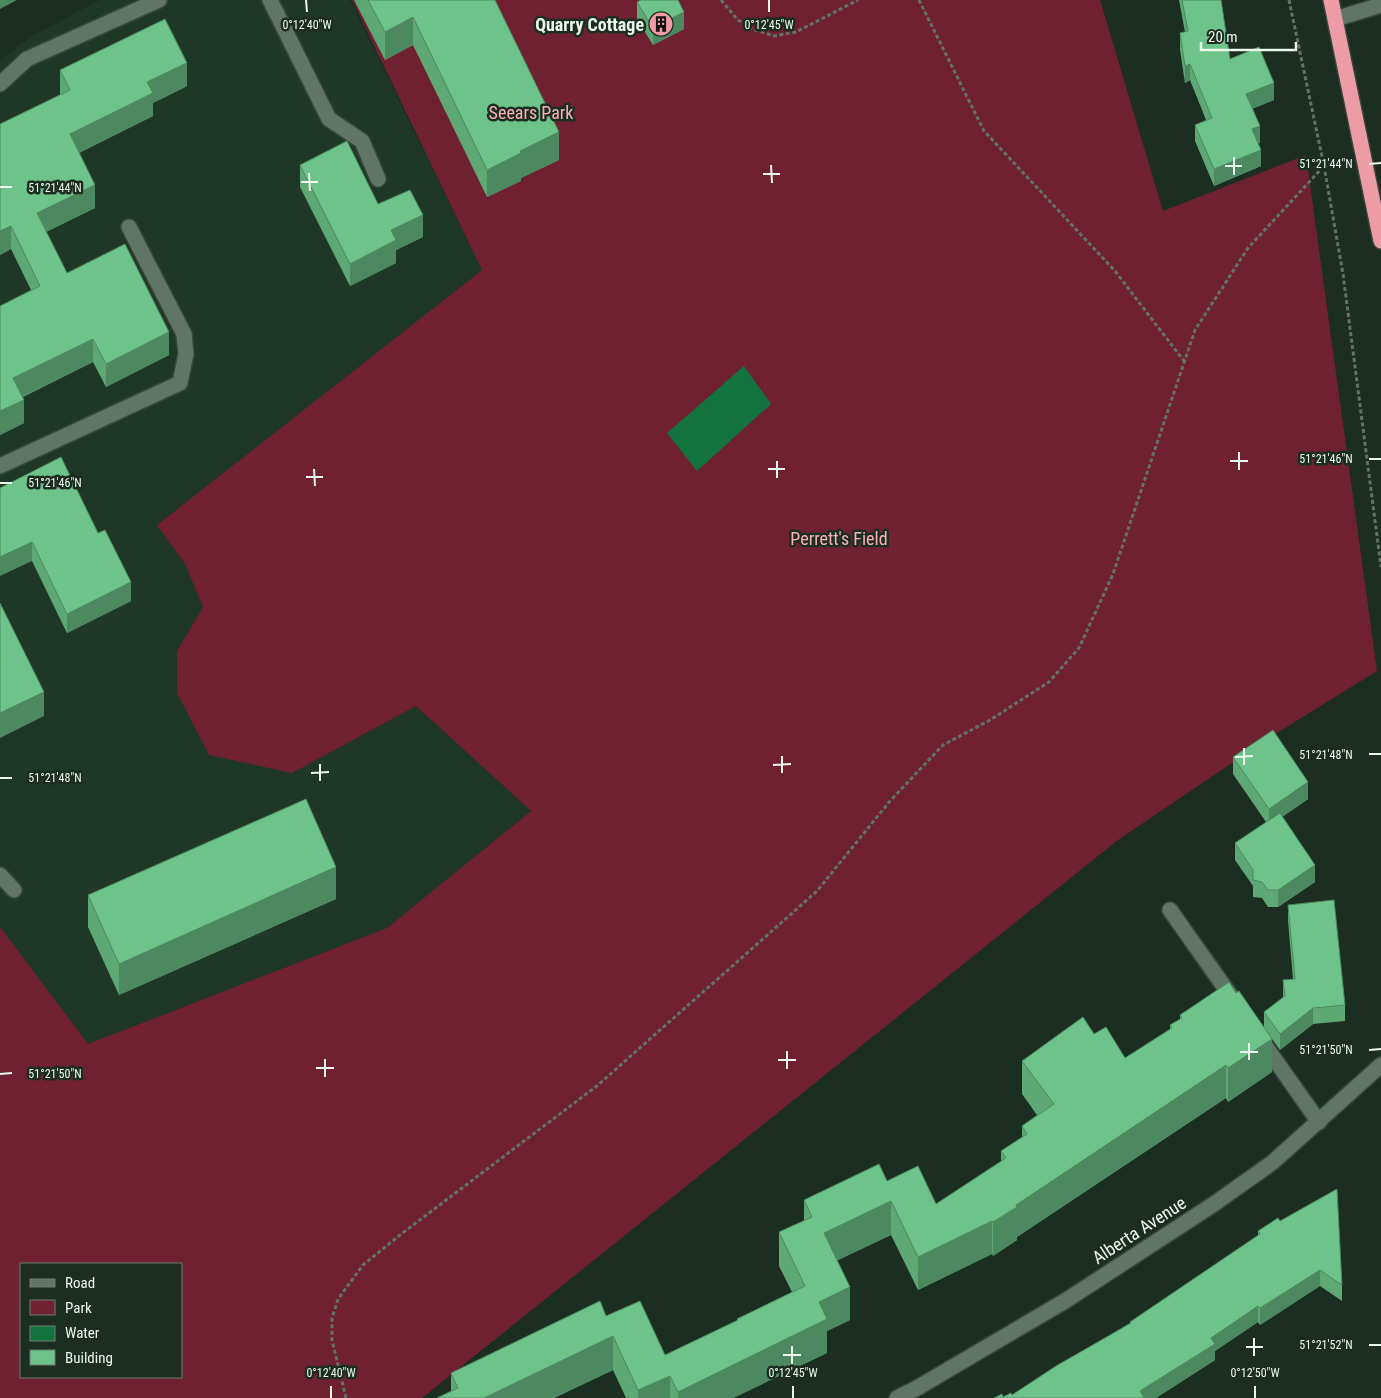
<svg xmlns="http://www.w3.org/2000/svg" width="1381" height="1398" font-family="'Roboto Condensed',sans-serif">
	<style>
		.built { fill: #1f3726 }
		.green { fill: #6f2132; fill-rule: evenodd }
		.water { fill: #12733e }
		.lines { fill: none; stroke-linecap: round; stroke-linejoin: round }
		.minor-casing { stroke: #38473c; stroke-width: 18 }
		.highway-casing { stroke: #38473c; stroke-width: 18 }
		.path { stroke: #637267; stroke-width: 3; stroke-dasharray: 4 2.5; stroke-linecap: butt }
		.minor { stroke: #617566; stroke-width: 15 }
		.highway { stroke: #ed9ba5; stroke-width: 15 }
		.wall { fill: #5ea876 }
		.shaded-wall { fill: #4c8860 }
		.building { fill: #6dc389; stroke: #4c8860 }
		.ticks { fill: none; stroke: #ecf7ee; stroke-width: 2 }
		.labels { text-anchor: middle; dominant-baseline: central; stroke-width: 5; stroke-linejoin: round; paint-order: stroke }
		.poi-label { font-size: 18px; font-weight: bold; fill: #ecf7ee; stroke: #1c2d21; text-anchor: end }
		.park-label { font-size: 18px; fill: #fbafb8; stroke: #1c2d21 }
		.street-label { font-size: 18px; fill: #ecf7ee; stroke: #1c2d21 }
		.ticks-label { font-size: 12px; text-anchor: middle; fill: #ecf7ee; stroke: #1c2d21; stroke-width: 5; stroke-linejoin: round; paint-order: stroke }
	</style>
	<rect width="100%" height="100%" fill="#1c2d21"/>
	<path class="built" d="M100 0H350L482 270 157 525 185 564 203 607 177 651 292 773 416 706 531 811 387 928 88 1044 0 927V61L28 38Z"/>
	<path class="green" d="M352 0H1100L1163 211 1306 155 1377 671 1272 736 1118 840 422 1398H0V927L88 1044 387 928 531 811 416 706 292 773 209 755 177 693V651L203 607 185 564 157 525 482 270ZM21 1264H181V1377H21Z"/>
	<path class="water" d="M744 366 771 404 697 471 667 433Z"/>
	<g class="lines">
		<defs>
			<g id="minor">
				<path d="M270 0 329 119 362 141 378 179"/>
				<path d="M1335 19 1381 5"/>
				<path d="M0 84 27 59 159 0"/>
				<path d="M0 466 180 383 186 354 184 334 129 227"/>
				<path d="M0 875 14 890"/>
				<path d="M1170 910 1235 1002"/>
				<path d="M1261 1040 1319 1122"/>
				<path d="M897 1398 917 1388 1065 1301 1214 1204 1273 1162 1381 1065"/>
			</g>
			<path id="highway" d="M1331 0 1381 241"/>
		</defs>
		<use href="#minor" class="minor-casing"/>
		<use href="#highway" class="highway-casing"/>
		<g class="path">
			<path d="M721 0 738 20 752 29 774 36 796 32 858 0"/>
			<path d="M919 0 984 131 1115 271 1184 361"/>
			<path d="M1289 0 1324 166 1343 274 1381 567"/>
			<path d="M346 1398 332 1340V1318L338 1299 363 1265 400 1235 598 1085 817 891 890 801 943 745 990 720 1049 682 1079 648 1113 574 1195 330 1248 248 1324 166"/>
		</g>
		<use href="#minor" class="minor"/>
		<use href="#highway" class="highway"/>
	</g>
	<g class="wall">
		<path d="M354 0H495L559 160 521 178V181L487 197 413 45 385 60Z"/>
		<path d="M1179 0H1221L1230 59 1274 100 1252 109 1260 143H1258L1261 166 1214 186 1195 141V125L1206 120 1190 80 1185 83 1180 50V33L1185 32Z"/>
		<path d="M637 2 684 29 653 45 637 19Z"/>
		<path d="M60 70 187 86 153 103V116L79 153 95 208 46 232 67 273 169 355 106 387 93 362 23 397 24 423 0 435V306L31 290 11 249 0 255 60 94Z"/>
		<path d="M300 165 378 204 423 237 396 250V263L350 286 300 187Z"/>
		<path d="M0 488 98 533 131 601 67 633 32 561Z"/>
		<path d="M1233 757 1308 799 1282 817 1315 882 1278 907H1268L1262 898 1253 897V886L1235 860V843L1266 822 1233 774Z"/>
		<path d="M88 895 336 899 119 995 88 927Z"/>
		<path d="M1288 905 1345 1005V1021L1313 1024 1280 1050 1264 1028V1012L1283 997V980L1293 979 1288 921Z"/>
		<path d="M1180 1015 1272 1072 1228 1102 1226 1098 1017 1237V1240L993 1256 992 1254 918 1290 891 1235 837 1260 850 1320 827 1331V1353L733 1398H626L613 1370 554 1398H437L451 1391V1373L606 1316 665 1355 737 1321V1319L792 1292 779 1266V1232L804 1221V1200L887 1181 936 1204 1001 1162V1151L1022 1137V1126L1037 1115 1022 1094V1061L1094 1034 1125 1058 1170 1029V1025L1180 1019Z"/>
		<path d="M1280 1221 1342 1285V1301L1320 1286 1260 1325 1258 1322 1215 1351V1360L1156 1398H994L1003 1397 1012 1395 1130 1323V1322L1258 1236V1231Z"/>
	</g>
	<g class="shaded-wall">
		<path d="M0 0H17L0 9Z"/>
		<path d="M684 12V29L653 45V28Z"/>
		<path d="M413 17V45L385 60V32Z"/>
		<path d="M187 63V86L153 103V116L70 157V134L147 82Z"/>
		<path d="M1190 64V80L1185 83V66Z"/>
		<path d="M1274 83V100L1246 111V94Z"/>
		<path d="M1260 126V143L1252 146V129Z"/>
		<path d="M559 132V160L521 178V181L487 197V170L520 151Z"/>
		<path d="M1261 150V166L1214 186V169Z"/>
		<path d="M95 185V208L37 236V213Z"/>
		<path d="M423 215V237L396 250V263L350 286V264L391 230Z"/>
		<path d="M11 226V249L0 255V231Z"/>
		<path d="M169 332V355L106 387V364Z"/>
		<path d="M93 339V362L13 401V378Z"/>
		<path d="M24 400V423L0 435V411Z"/>
		<path d="M32 542V561L0 576V557Z"/>
		<path d="M131 582V601L67 633V614Z"/>
		<path d="M44 692V716L0 738V713Z"/>
		<path d="M1308 782V799L1269 826V809Z"/>
		<path d="M1315 865V882L1278 907V890Z"/>
		<path d="M336 867V899L119 995V964Z"/>
		<path d="M1313 1008V1024L1280 1050V1034Z"/>
		<path d="M1272 1039V1072L1228 1102V1068Z"/>
		<path d="M1226 1065V1098L1017 1237V1240L993 1256V1222L1016 1205Z"/>
		<path d="M891 1201V1235L824 1267V1233Z"/>
		<path d="M992 1221V1254L918 1290V1257Z"/>
		<path d="M1320 1270V1286L1260 1325V1308Z"/>
		<path d="M850 1287V1320L827 1331V1353L733 1398H678V1392L819 1302Z"/>
		<path d="M1258 1306V1322L1215 1351V1360L1156 1398H1140V1391L1211 1338Z"/>
		<path d="M613 1336V1370L554 1398H484Z"/>
		<path d="M670 1376V1398H638V1390Z"/>
	</g>
	<g class="building">
		<path d="M368 0H495L559 132 520 151 521 153 487 170 413 17 385 32Z"/>
		<path d="M641 0H678L684 12 653 28 637 2Z"/>
		<path d="M1182 0H1221L1230 59 1259 47 1274 83 1246 94 1260 126 1252 129 1261 150 1214 169 1195 125 1212 118 1190 64 1185 66 1180 33 1188 31Z"/>
		<path d="M165 19 187 63 147 82 153 93 70 134 95 185 37 213 67 273 125 244 169 332 106 364 93 339 13 378 24 400 0 411V306L40 286 11 226 0 231V124L70 90 60 70Z"/>
		<path d="M347 141 378 204 410 190 423 215 391 230 396 240 350 264 300 165Z"/>
		<path d="M61 457 98 533 105 530 131 582 67 614 32 542 0 557V488Z"/>
		<path d="M0 603 44 692 0 713Z"/>
		<path d="M1273 730 1308 782 1269 809 1233 757Z"/>
		<path d="M306 799 336 867 119 964 88 895Z"/>
		<path d="M1280 813 1315 865 1278 890H1268L1262 882 1253 880V870L1235 843Z"/>
		<path d="M1334 900 1345 1005 1313 1008 1280 1034 1264 1012 1285 996 1283 980 1295 979 1288 905Z"/>
		<path d="M1229 982 1236 993 1239 991 1272 1039 1228 1068 1226 1065 1016 1205 1017 1207 993 1222 992 1221 918 1257 891 1201 824 1233 850 1287 819 1302 827 1319 678 1392 670 1376 638 1390 613 1336 484 1398H437L458 1388 451 1373 600 1301 606 1316 640 1301 665 1355 738 1320 737 1319 805 1286 779 1232 812 1217 804 1200 879 1164 887 1181 918 1166 936 1204 1006 1158 1001 1151 1027 1134 1022 1126 1054 1104 1022 1061 1083 1017 1094 1034 1106 1027 1125 1058 1172 1028 1170 1025 1182 1018 1180 1015Z"/>
		<path d="M1337 1189 1342 1285 1320 1270 1260 1308 1258 1306 1211 1338 1215 1344 1140 1391 1144 1398H994L1002 1394 1003 1397 1011 1393 1012 1395 1056 1366 1131 1323 1130 1322 1260 1234 1258 1231 1278 1218 1280 1221Z"/>
	</g>
	<path class="ticks" d="M306 0 307 12M769 0V12M1234 157V175M1369 164 1381 163M771 165 772 183M1225 166H1242M309 173 310 191M763 174H780M301 182H318M0 187H12M1239 452V470M1369 459H1381M777 461V478M1230 461H1248M314 469 315 486M768 469H785M306 477H323M0 483H12M1244 748V765M1369 754H1381M782 756V773M1235 757 1253 756M320 764V781M773 765 791 764M311 773 329 772M0 778H12M1249 1043V1060M1369 1050 1381 1049M787 1051V1069M1240 1052H1258M325 1059V1077M778 1060H796M316 1068H334M0 1074 12 1073M1254 1338V1356M1369 1345H1381M792 1346V1364M1246 1347H1263M783 1355H801M331 1386V1398M793 1386V1398M1255 1386V1398"/>
	<defs>
		<symbol id="building-disc" viewBox="-11 -11 22 22"><circle r="9.5" fill="#f49aa6" stroke="#1c2d21"/><path d="M-4-6H4V6H1V3H-1V6H-4ZM-2.5-4.3h1.7v1.8h-1.7ZM.8-4.3h1.7v1.8H.8ZM-2.5-1h1.7V.8h-1.7ZM.8-1h1.7V.8H.8Z" fill="#111"/></symbol>
	</defs>
	<g fill-rule="evenodd">
		<use href="#building-disc" x="647" y="10" width="28" height="28"/>
	</g>
	<g class="labels">
		<g class="poi-label">
			<text x="644" y="24">Quarry Cottage</text>
		</g>
		<g class="park-label">
			<text x="531" y="112">Seears Park</text>
			<text x="839" y="538">Perrett's Field</text>
		</g>
		<g class="street-label">
			<text transform="translate(1139 1230) rotate(-33)">Alberta Avenue</text>
		</g>
	</g>
	<g class="ticks-label">
		<text x="307" y="29">0°12'40"W</text>
		<text x="769" y="29">0°12'45"W</text>
		<text x="1326" y="168">51°21'44"N</text>
		<text x="55" y="192">51°21'44"N</text>
		<text x="1326" y="463">51°21'46"N</text>
		<text x="55" y="487">51°21'46"N</text>
		<text x="1326" y="759">51°21'48"N</text>
		<text x="55" y="782">51°21'48"N</text>
		<text x="1326" y="1054">51°21'50"N</text>
		<text x="55" y="1078">51°21'50"N</text>
		<text x="1326" y="1349">51°21'52"N</text>
		<text x="331" y="1377">0°12'40"W</text>
		<text x="793" y="1377">0°12'45"W</text>
		<text x="1255" y="1377">0°12'50"W</text>
	</g>
	<rect x="20" y="1263" width="162" height="115" fill="#1c2d21" stroke="#6f7e73"/>
	<rect x="30" y="1279" width="25" height="8" fill="#617566" stroke="#6f7e73"/>
	<text x="65" y="1288" font-size="15" fill="#ecf7ee">Road</text>
	<rect x="30" y="1300" width="25" height="15" fill="#6f2132" stroke="#6f7e73"/>
	<text x="65" y="1313" font-size="15" fill="#ecf7ee">Park</text>
	<rect x="30" y="1326" width="25" height="15" fill="#12733e" stroke="#6f7e73"/>
	<text x="65" y="1338" font-size="15" fill="#ecf7ee">Water</text>
	<rect x="30" y="1350" width="25" height="15" fill="#6dc389" stroke="#6f7e73"/>
	<text x="65" y="1363" font-size="15" fill="#ecf7ee">Building</text>
	<path d="M1201 42v8h95v-8" fill="none" stroke="#ecf7ee" stroke-width="2.5"/>
	<text x="1208" y="42" font-size="15" fill="#ecf7ee" stroke="#1c2d21" stroke-width="4" paint-order="stroke">20 m</text>
</svg>
